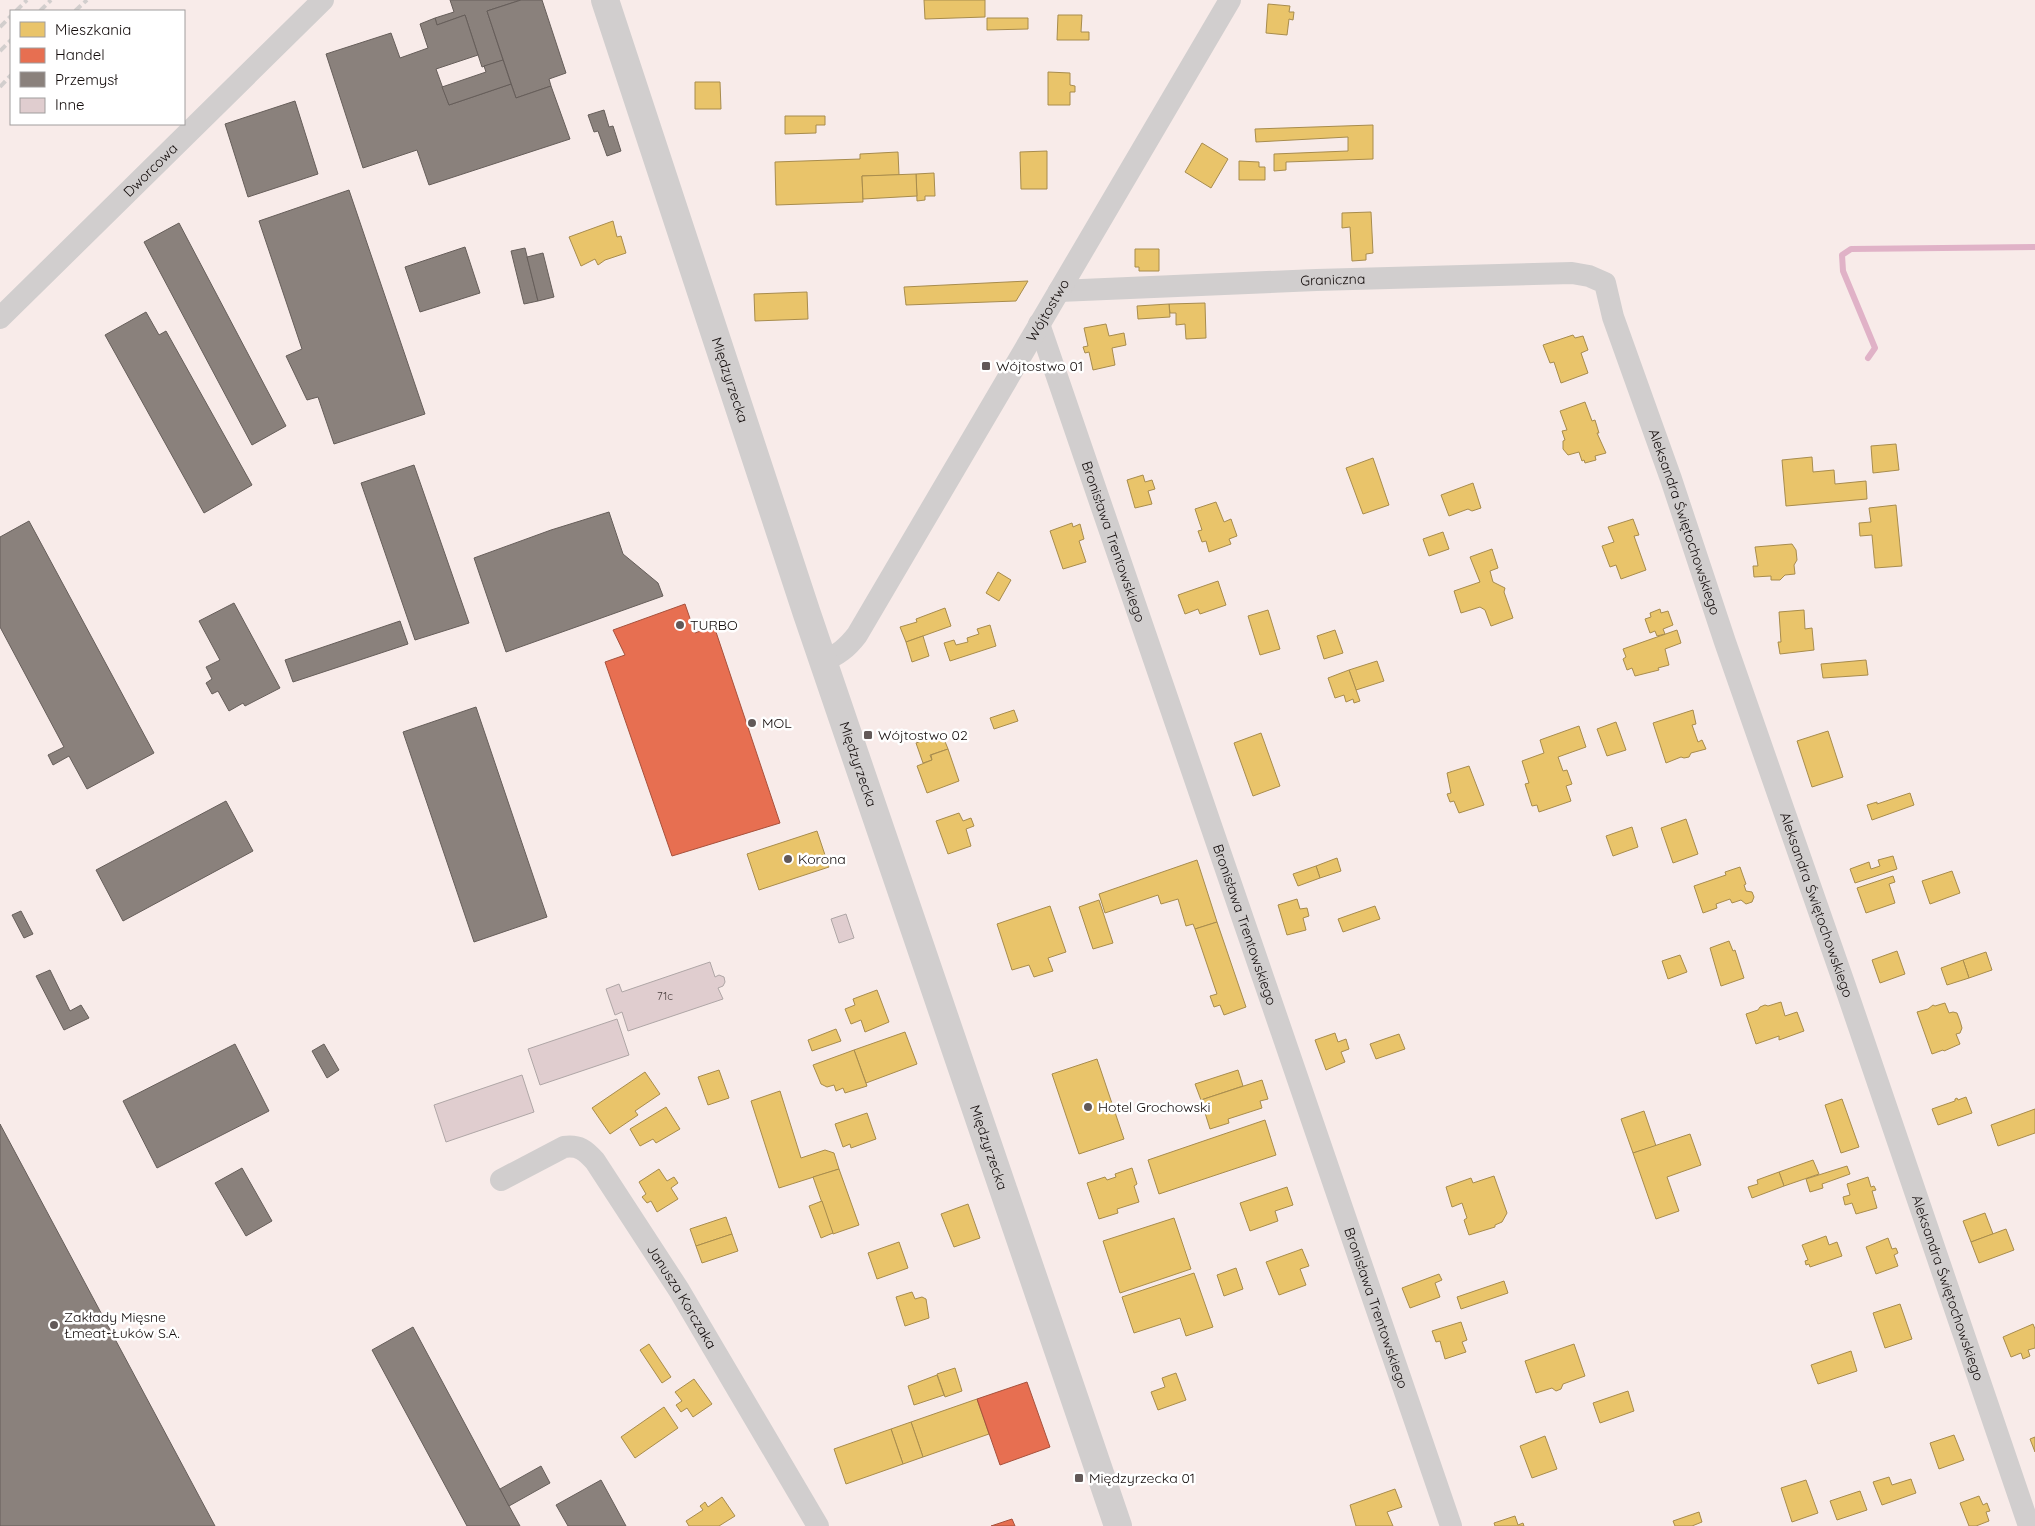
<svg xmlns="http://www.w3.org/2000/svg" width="2035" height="1526" font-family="Quicksand,sans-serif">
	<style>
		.homes { fill: #e9c46a; stroke: #a88c4d }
		.shops { fill: #e76f51; stroke: #a7513c }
		.industry { fill: #8a817c; stroke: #665e5a }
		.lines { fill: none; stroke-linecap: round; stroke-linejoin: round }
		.stream { stroke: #e0b2c7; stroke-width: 6 }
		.building { fill: #e0cdcf; stroke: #afa6a6 }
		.minor { stroke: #d1cece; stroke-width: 22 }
		.major { stroke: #d1cece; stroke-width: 28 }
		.rail { stroke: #d2cecd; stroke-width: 4; stroke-dasharray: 8 4; stroke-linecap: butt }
		.poi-dot { fill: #625958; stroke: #fff; stroke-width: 2 }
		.labels { text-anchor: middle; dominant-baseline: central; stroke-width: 5; stroke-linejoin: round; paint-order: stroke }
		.number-label { font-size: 11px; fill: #463c3b }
		.street-label { font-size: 14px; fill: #120b0a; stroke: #fff }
		.poi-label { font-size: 14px; fill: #120b0a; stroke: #fff; text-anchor: start }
	</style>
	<rect width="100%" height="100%" fill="#f8ebe9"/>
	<g class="homes">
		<path d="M924 0H985V17L925 19Z"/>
		<path d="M1268 4 1290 6 1289 12H1294L1293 20 1289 19 1287 35 1266 33Z"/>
		<path d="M1058 15H1082L1081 32H1089V40H1057Z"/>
		<path d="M987 18H1028V29L987 30Z"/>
		<path d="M1048 72 1070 73V85L1075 86V92H1070V105H1048Z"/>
		<path d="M695 82H720L721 109H695Z"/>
		<path d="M785 116H825V125H816V133L785 134Z"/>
		<path d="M1373 125V159L1286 162V170L1274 171V154L1348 151V137L1256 142 1255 129Z"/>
		<path d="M1202 143 1228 159 1211 188 1185 172Z"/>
		<path d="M1047 151V189H1021L1020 152Z"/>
		<path d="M898 152 899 175 862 176 863 202 776 205 775 162 860 159V154Z"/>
		<path d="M1239 161 1259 162V167H1265V180H1239Z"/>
		<path d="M934 173 935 196H925V200L917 201 916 174Z"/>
		<path d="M916 174 917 196 863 199 862 176Z"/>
		<path d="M1371 212 1373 253 1366 254V260L1352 261 1350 227 1342 228V213Z"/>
		<path d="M613 221 617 237 621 236 626 253 605 260 598 265 595 259 581 266 569 237Z"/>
		<path d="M1135 249H1159V271H1139V267H1135Z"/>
		<path d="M1028 281 1016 301 906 305 904 287Z"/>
		<path d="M807 292 808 319 755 321 754 294Z"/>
		<path d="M1205 303 1206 338 1186 339 1185 324 1176 325V313H1170L1169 304Z"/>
		<path d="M1169 304 1170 317 1138 319 1137 306Z"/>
		<path d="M1106 324 1109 336 1124 333 1126 345 1112 348 1115 365 1093 370 1089 352 1085 353 1083 347 1088 346 1084 328Z"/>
		<path d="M1573 335 1575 338 1583 336 1588 350 1581 353 1588 373 1561 383 1554 362 1550 363 1543 345Z"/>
		<path d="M1585 402 1592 421 1595 420 1599 433H1597L1606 453 1595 456 1596 460 1585 463 1584 460 1582 461 1579 452 1568 455 1563 449V441L1565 440 1562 431 1567 430 1560 411Z"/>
		<path d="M1896 444 1899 470 1873 473 1871 446Z"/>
		<path d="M1812 457 1813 472 1834 470 1835 484 1866 481 1867 499 1786 506 1782 460Z"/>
		<path d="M1373 458 1389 505 1363 514 1346 468Z"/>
		<path d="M1143 475 1145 482 1152 480 1155 489 1148 491 1152 504 1135 508 1127 480Z"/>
		<path d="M1473 483 1481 508 1472 511 1468 509 1449 516 1441 495Z"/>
		<path d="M1216 502 1224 522 1231 519 1237 536 1229 539 1231 544 1209 552 1206 541 1202 542 1198 531 1202 530 1195 509Z"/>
		<path d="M1896 505 1902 566 1875 568 1872 535 1860 536 1859 523 1871 522 1869 508Z"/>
		<path d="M1633 519 1639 535 1634 536 1646 570 1621 579 1616 565 1610 567 1602 546 1614 542 1608 527Z"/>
		<path d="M1072 523 1073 527 1080 524 1084 539 1079 541 1086 562 1063 569 1050 531Z"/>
		<path d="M1443 532 1449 549 1429 556 1423 539Z"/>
		<path d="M1792 544 1796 550 1797 560 1794 565 1795 574 1785 575 1780 580H1771V576L1754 577 1753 566H1758L1755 547Z"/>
		<path d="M1492 549 1498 568 1490 571 1493 582 1505 588 1504 592 1513 618 1491 626 1485 610 1480 607 1461 613 1454 591 1480 582 1470 557Z"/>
		<path d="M998 572 1011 580 999 601 986 593Z"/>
		<path d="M1218 581 1226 605 1200 614 1198 609 1185 614 1178 595Z"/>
		<path d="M945 608 951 626 906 642 900 627 917 622 916 619Z"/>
		<path d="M1660 609 1661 613 1668 611 1673 625 1663 629 1665 634 1657 636 1655 631 1650 633 1645 619 1651 617 1650 613Z"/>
		<path d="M1268 610 1280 649 1260 655 1248 616Z"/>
		<path d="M1804 610 1805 629 1812 628 1814 650 1780 654 1778 642H1781L1779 612Z"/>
		<path d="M990 625 996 646 950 661 944 643 954 640 956 645 968 642 967 638 979 634 977 629Z"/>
		<path d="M1335 630 1343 653 1324 659 1317 636Z"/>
		<path d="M1677 630 1681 643 1665 649 1669 665 1658 668 1659 670 1635 676 1632 668 1627 670 1623 659 1626 657 1623 649Z"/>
		<path d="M923 636 929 656 912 662 906 642Z"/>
		<path d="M1866 660 1868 675 1823 678 1821 664Z"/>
		<path d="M1377 661 1384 681 1356 690 1349 670Z"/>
		<path d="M1349 670 1360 701 1354 703 1353 699 1346 702 1344 695 1335 698 1328 678Z"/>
		<path d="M1014 710 1018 721 994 729 990 718Z"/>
		<path d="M1693 710 1696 724 1692 725 1698 742 1702 740 1706 749 1691 753 1689 757 1684 758 1681 757 1666 763 1653 723Z"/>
		<path d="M1616 722 1626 750 1607 756 1597 729Z"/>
		<path d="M1579 726 1586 747 1558 757 1563 771 1567 770 1572 784 1566 786 1571 801 1539 812 1537 805 1532 806 1525 784 1529 783 1522 761 1544 753 1540 740Z"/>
		<path d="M1828 731 1843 777 1812 787 1797 741Z"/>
		<path d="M1261 733 1280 786 1253 796 1234 743Z"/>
		<path d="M942 734 948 749 930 755 932 760 923 763 916 743Z"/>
		<path d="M948 749 959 781 927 793 917 766 932 760 931 755Z"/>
		<path d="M1469 766 1484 805 1459 813 1454 801 1450 802 1447 794 1451 793 1447 773Z"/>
		<path d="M1910 793 1914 805 1872 820 1867 805 1877 802V804Z"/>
		<path d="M959 813 963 821 971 818 974 826 966 829 971 846 948 854 936 821Z"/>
		<path d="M1686 819 1698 854 1673 863 1661 828Z"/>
		<path d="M1632 827 1638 847 1613 856 1606 836Z"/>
		<path d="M817 831 829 867 759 890 747 854Z"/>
		<path d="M1893 856 1897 869 1855 883 1850 869 1869 862 1871 869 1880 866 1878 860Z"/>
		<path d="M1337 858 1341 871 1320 878 1316 866Z"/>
		<path d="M1197 860 1217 922 1195 929 1193 924 1186 926 1178 899 1161 904 1158 895 1105 913 1099 894Z"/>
		<path d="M1316 866 1320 878 1298 886 1293 874Z"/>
		<path d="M1740 867 1746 884 1744 885 1746 891 1752 892 1754 897 1752 902 1746 904 1741 900 1732 903 1730 899 1716 904 1717 908 1703 913 1694 886 1726 875 1725 872Z"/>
		<path d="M1952 871 1960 893 1930 904 1922 881Z"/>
		<path d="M1893 876 1895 882 1889 884 1895 903 1866 913 1857 888Z"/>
		<path d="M1297 899 1300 909 1307 908 1309 916 1303 918 1306 930 1287 935 1278 905Z"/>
		<path d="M1099 900 1113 943 1093 949 1079 907Z"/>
		<path d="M1050 906 1066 952 1048 958 1053 971 1034 977 1029 965 1012 970 997 924Z"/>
		<path d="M1375 906 1380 919 1343 932 1338 919Z"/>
		<path d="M1217 922 1246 1007 1224 1015 1220 1005 1214 1007 1210 996 1217 994 1195 929Z"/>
		<path d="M1729 941 1733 951 1735 950 1744 978 1721 986 1710 948Z"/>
		<path d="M1897 951 1905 974 1880 983 1872 960Z"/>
		<path d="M1986 952 1992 970 1969 978 1963 960Z"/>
		<path d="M1680 955 1687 972 1668 979 1662 961Z"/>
		<path d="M1963 960 1969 978 1947 985 1941 968Z"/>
		<path d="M877 990 889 1022 865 1032 861 1020 851 1024 845 1009 855 1005 853 999Z"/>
		<path d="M1781 1002 1785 1016 1797 1012 1804 1031 1779 1040V1036L1756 1044 1746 1014 1758 1010 1760 1007 1765 1005 1768 1006Z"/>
		<path d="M1945 1003 1949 1013 1953 1012 1957 1013 1960 1021 1962 1028 1960 1033 1956 1034 1960 1044 1944 1051 1943 1050 1932 1054 1917 1012 1928 1009 1933 1005 1935 1006Z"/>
		<path d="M836 1029 841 1041 812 1051 808 1040Z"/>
		<path d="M905 1032 917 1064 866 1083 854 1050Z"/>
		<path d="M1335 1033 1338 1042 1346 1039 1349 1049 1341 1052 1345 1062 1326 1070 1315 1040Z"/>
		<path d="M1399 1034 1405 1049 1376 1059 1370 1044Z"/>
		<path d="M854 1050 867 1086 845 1093 843 1088 836 1091 834 1085 827 1087 821 1084 813 1065Z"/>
		<path d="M1097 1059 1124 1139 1079 1154 1052 1074Z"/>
		<path d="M719 1070 729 1098 708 1105 698 1077Z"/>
		<path d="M1238 1070 1243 1086 1201 1100 1195 1084Z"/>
		<path d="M645 1072 660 1094 635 1111 638 1115 610 1134 592 1108Z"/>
		<path d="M1262 1080 1268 1099 1260 1101 1262 1108 1228 1119 1229 1123 1210 1129 1201 1100Z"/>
		<path d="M780 1091 801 1158 825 1150 834 1153 839 1169 779 1188 751 1101Z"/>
		<path d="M1966 1097 1972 1113 1938 1125 1932 1109 1955 1101V1099L1957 1098 1958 1100Z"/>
		<path d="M1842 1099 1859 1147 1841 1153 1825 1105Z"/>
		<path d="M666 1107 680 1129 656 1143 653 1139 640 1146 630 1129Z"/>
		<path d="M2035 1109V1133L1998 1146 1991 1125Z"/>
		<path d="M1644 1111 1656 1146 1633 1153 1621 1119Z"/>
		<path d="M867 1113 876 1139 851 1148 850 1144 843 1147 835 1124Z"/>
		<path d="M1265 1120 1276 1155 1159 1194 1148 1160Z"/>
		<path d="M1690 1134 1701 1165 1667 1177 1679 1211 1656 1219 1633 1153Z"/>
		<path d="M1813 1160 1819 1174 1784 1186 1779 1172Z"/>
		<path d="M1847 1166 1850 1174 1822 1184 1823 1188 1810 1192 1806 1179Z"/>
		<path d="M1132 1168 1137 1184 1134 1186 1139 1202 1117 1209 1118 1213 1099 1219 1087 1183 1105 1177 1107 1180 1116 1177 1115 1174Z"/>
		<path d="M659 1169 667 1181 674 1177 678 1183 671 1188 678 1199 657 1212 651 1201 647 1203 642 1197 646 1194 639 1182Z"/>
		<path d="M839 1169 859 1225 833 1234 813 1177Z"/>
		<path d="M1779 1172 1784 1186 1752 1198 1748 1187 1758 1184 1757 1180Z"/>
		<path d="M1494 1176 1507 1213 1502 1222 1495 1225V1227L1469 1235 1464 1220 1467 1218 1462 1203 1452 1207 1446 1187 1471 1178 1473 1183Z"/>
		<path d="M1868 1177 1871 1187 1874 1186 1876 1190 1872 1191 1877 1208 1856 1214 1852 1203 1845 1205 1843 1197 1850 1195 1847 1184Z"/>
		<path d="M1287 1187 1293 1205 1275 1211 1278 1221 1250 1231 1240 1203Z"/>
		<path d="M822 1201 833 1233 821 1238 809 1206Z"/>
		<path d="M968 1204 980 1238 954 1247 941 1214Z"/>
		<path d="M1985 1213 1993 1234 1971 1242 1963 1221Z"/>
		<path d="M726 1217 732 1234 696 1246 690 1229Z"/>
		<path d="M1174 1218 1191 1269 1120 1293 1103 1241Z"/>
		<path d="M2006 1229 2014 1250 1979 1263 1971 1242Z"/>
		<path d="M732 1234 738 1251 702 1263 696 1246Z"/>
		<path d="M1826 1236 1829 1245 1837 1242 1842 1256 1810 1267 1809 1264 1806 1265 1805 1261 1808 1260 1802 1245Z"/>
		<path d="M1888 1238 1892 1249 1896 1248 1898 1253 1894 1255 1898 1266 1876 1274 1866 1247Z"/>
		<path d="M899 1242 908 1268 877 1279 868 1253Z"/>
		<path d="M1302 1249 1309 1266 1300 1269 1306 1285 1279 1295 1266 1262Z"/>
		<path d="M1236 1268 1243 1289 1224 1296 1217 1275Z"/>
		<path d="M1194 1273 1213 1327 1186 1336 1180 1318 1134 1333 1122 1297Z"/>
		<path d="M1439 1274 1442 1280 1435 1283 1440 1297 1410 1308 1402 1288Z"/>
		<path d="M1504 1281 1508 1293 1461 1309 1457 1297Z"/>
		<path d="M912 1292 915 1299 922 1297 926 1299 929 1318 905 1326 896 1297Z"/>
		<path d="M1900 1304 1912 1339 1885 1348 1873 1313Z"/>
		<path d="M1461 1322 1467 1340 1462 1342 1466 1352 1445 1359 1440 1341 1436 1342 1432 1331Z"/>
		<path d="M2033 1324 2035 1329V1348L2028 1350 2030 1356 2023 1359 2021 1353 2011 1357 2003 1337Z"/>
		<path d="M649 1344 671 1377 662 1383 640 1350Z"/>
		<path d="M1574 1344 1585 1376 1563 1384 1561 1389 1556 1391 1552 1388 1536 1393 1525 1361Z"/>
		<path d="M1851 1351 1857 1371 1818 1384 1811 1365Z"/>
		<path d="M955 1368 962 1391 945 1397 937 1374Z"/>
		<path d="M1176 1373 1186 1400 1158 1410 1151 1392 1165 1387 1162 1378Z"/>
		<path d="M937 1375 944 1395 914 1405 908 1386Z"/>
		<path d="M694 1379 712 1404 693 1417 687 1408 681 1412 676 1405 682 1401 675 1392Z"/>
		<path d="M1628 1391 1634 1411 1600 1423 1593 1403Z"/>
		<path d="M977 1399 989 1434 923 1457 911 1422Z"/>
		<path d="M664 1407 678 1428 635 1458 621 1437Z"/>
		<path d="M911 1422 923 1457 903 1464 891 1429Z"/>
		<path d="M891 1429 903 1464 846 1484 834 1449Z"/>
		<path d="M1954 1435 1964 1460 1939 1469 1930 1443Z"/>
		<path d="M1545 1436 1557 1469 1532 1478 1520 1446Z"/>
		<path d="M2035 1437V1452L2030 1439Z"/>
		<path d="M1889 1477 1892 1485 1911 1479 1916 1493 1882 1505 1873 1482Z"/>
		<path d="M1806 1480 1818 1513 1792 1522 1781 1488Z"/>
		<path d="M1395 1489 1402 1507 1387 1512 1393 1526H1356L1350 1505Z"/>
		<path d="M1860 1491 1867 1510 1837 1520 1830 1501Z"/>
		<path d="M1979 1496 1983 1505 1987 1503 1990 1511 1986 1512 1989 1521 1976 1526H1969L1960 1503Z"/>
		<path d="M722 1497 735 1516 719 1526H689L686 1521 703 1510 700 1506 705 1502 708 1507Z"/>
		<path d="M1699 1512 1702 1522 1692 1526H1675L1673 1521Z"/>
		<path d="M1515 1516 1518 1525 1523 1523 1524 1526H1495L1494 1523Z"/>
	</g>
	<g class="shops">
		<path d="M685 604 695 633 714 626 780 823 672 856 605 662 625 655 613 630Z"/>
		<path d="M1027 1382 1050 1447 1000 1465 977 1399Z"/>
		<path d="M1012 1519 1015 1526H991Z"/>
	</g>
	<g class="industry">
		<path d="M450 0H521L487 11 503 60 482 67 465 15 437 25 435 18 454 12Z"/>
		<path d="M521 0H542L566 73 549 79 551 86 516 98 487 11Z"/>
		<path d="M465 15 478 55 436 69 449 105 511 84 516 98 551 86 570 139 429 185 417 150 363 168 326 54 391 33 400 58 428 48 420 24 435 18 437 25Z"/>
		<path d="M503 60 511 84 449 105 442 87 486 72 484 66Z"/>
		<path d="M295 101 318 174 248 197 225 124Z"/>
		<path d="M604 110 609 127 613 126 621 151 607 156 598 131 594 132 588 115Z"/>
		<path d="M349 190 425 414 334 444 318 397 307 400 286 356 302 349 259 221Z"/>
		<path d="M179 223 286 426 252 445 144 242Z"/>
		<path d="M465 247 480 293 420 312 405 267Z"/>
		<path d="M525 248 538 301 524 304 511 251Z"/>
		<path d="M543 253 554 297 538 301 527 257Z"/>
		<path d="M146 312 159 335 166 331 252 485 204 513 105 335Z"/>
		<path d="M414 465 469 623 415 640 361 483Z"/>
		<path d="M609 512 623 554 658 583 663 596 506 652 474 558 551 530Z"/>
		<path d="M29 521 154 753 87 789 69 756 53 765 48 755 64 747 0 627V537Z"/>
		<path d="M234 603 280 688 245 706 243 703 229 711 218 691 212 694 206 683 212 679 206 667 220 660 199 621Z"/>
		<path d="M400 621 408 644 293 682 285 660Z"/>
		<path d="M476 707 547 917 474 942 403 732Z"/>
		<path d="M226 801 253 851 123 921 96 870Z"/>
		<path d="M21 911 33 934 24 938 12 915Z"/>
		<path d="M50 970 70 1011 81 1005 89 1018 64 1030 36 976Z"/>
		<path d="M235 1044 269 1111 157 1168 123 1101Z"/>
		<path d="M324 1044 339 1070 327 1078 312 1051Z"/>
		<path d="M0 1124 215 1526H0Z"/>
		<path d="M242 1168 272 1221 246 1236 215 1183Z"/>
		<path d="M413 1327 509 1506 520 1526H467L372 1350Z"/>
		<path d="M541 1466 550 1483 509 1506 500 1489Z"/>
		<path d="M601 1480 626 1526H568L556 1505Z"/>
	</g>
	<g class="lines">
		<path class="stream" d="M1868 358 1875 348 1843 271 1842 255 1851 249 2035 247"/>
	</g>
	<g class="building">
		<path d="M846 914 854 938 839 943 831 919Z"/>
		<path d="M710 962 715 977 719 975 724 977 725 982 723 986 718 988 723 999 628 1031 622 1012 615 1015 606 989 619 984 622 992Z"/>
		<path d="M617 1019 629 1055 540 1085 528 1049Z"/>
		<path d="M522 1075 534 1112 446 1142 434 1105Z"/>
	</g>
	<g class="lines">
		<g class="minor">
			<path id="s1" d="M1059 291 1316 280 1572 273 1589 276 1605 283 1613 317 1671 479 1725 642 1844 983 2029 1526"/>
			<path id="s2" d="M0 318 323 0"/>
			<path id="s3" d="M1039 324 1451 1526"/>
			<path id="s4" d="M823 661C838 655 847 648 857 635L1230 0"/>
			<path id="s5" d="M501 1180 564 1147C579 1145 585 1150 595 1161L679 1290 818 1526"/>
		</g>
		<path class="major" id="s6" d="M605 0 807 614 1118 1526"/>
		<g class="rail">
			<path d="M16 11 27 0"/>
			<path d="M40 11 51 0"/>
			<path d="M75 11 87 0"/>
			<path d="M0 27 11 16"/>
			<path d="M0 51 11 40"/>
			<path d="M0 87 11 75"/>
		</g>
	</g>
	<g class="poi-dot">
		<rect x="981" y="361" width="10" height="10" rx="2.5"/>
		<circle cx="680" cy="625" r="5"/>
		<circle cx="752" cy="723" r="5"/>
		<rect x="863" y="730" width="10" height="10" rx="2.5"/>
		<circle cx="788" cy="859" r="5"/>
		<circle cx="1088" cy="1107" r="5"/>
		<circle cx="54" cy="1325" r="5"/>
		<rect x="1074" y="1473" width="10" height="10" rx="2.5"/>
	</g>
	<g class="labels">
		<g class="number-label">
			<text x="665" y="996">71c</text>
		</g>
		<g class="street-label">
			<text stroke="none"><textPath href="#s2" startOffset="211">Dworcowa</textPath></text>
			<text stroke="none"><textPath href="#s1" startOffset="274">Graniczna</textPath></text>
			<text stroke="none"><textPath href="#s4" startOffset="420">Wójtostwo</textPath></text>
			<text stroke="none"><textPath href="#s6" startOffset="400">Międzyrzecka</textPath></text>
			<text stroke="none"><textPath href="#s1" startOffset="800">Aleksandra Świętochowskiego</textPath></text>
			<text stroke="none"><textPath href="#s3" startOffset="230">Bronisława Trentowskiego</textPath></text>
			<text stroke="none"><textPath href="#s6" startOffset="805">Międzyrzecka</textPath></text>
			<text stroke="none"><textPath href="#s1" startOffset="1205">Aleksandra Świętochowskiego</textPath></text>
			<text stroke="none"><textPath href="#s3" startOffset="635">Bronisława Trentowskiego</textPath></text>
			<text stroke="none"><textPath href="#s6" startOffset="1210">Międzyrzecka</textPath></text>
			<text stroke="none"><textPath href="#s1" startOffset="1610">Aleksandra Świętochowskiego</textPath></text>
			<text stroke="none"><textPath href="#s5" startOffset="268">Janusza Korczaka</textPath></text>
			<text stroke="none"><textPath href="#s3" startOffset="1040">Bronisława Trentowskiego</textPath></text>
		</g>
		<g class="poi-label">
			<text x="996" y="366">Wójtostwo 01</text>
			<text x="690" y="625">TURBO</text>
			<text x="762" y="723">MOL</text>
			<text x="878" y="735">Wójtostwo 02</text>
			<text x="798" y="859">Korona</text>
			<text x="1098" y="1107">Hotel Grochowski</text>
			<text x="64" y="1317">Zakłady Mięsne<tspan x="64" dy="16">Łmeat-Łuków S.A.</tspan></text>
			<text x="1089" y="1478">Międzyrzecka 01</text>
		</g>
	</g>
	<rect x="10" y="10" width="175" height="115" fill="#ffffff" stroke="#a09d9d"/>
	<rect x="20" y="22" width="25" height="15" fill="#e9c46a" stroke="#a09d9d"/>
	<text x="55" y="35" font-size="15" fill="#120b0a">Mieszkania</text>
	<rect x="20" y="48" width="25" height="15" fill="#e76f51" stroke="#a09d9d"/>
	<text x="55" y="60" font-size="15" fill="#120b0a">Handel</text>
	<rect x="20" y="72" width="25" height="15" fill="#8a817c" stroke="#a09d9d"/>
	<text x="55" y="85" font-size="15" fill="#120b0a">Przemysł</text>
	<rect x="20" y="98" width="25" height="15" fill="#e0cdcf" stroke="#a09d9d"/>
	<text x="55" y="110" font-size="15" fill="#120b0a">Inne</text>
</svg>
